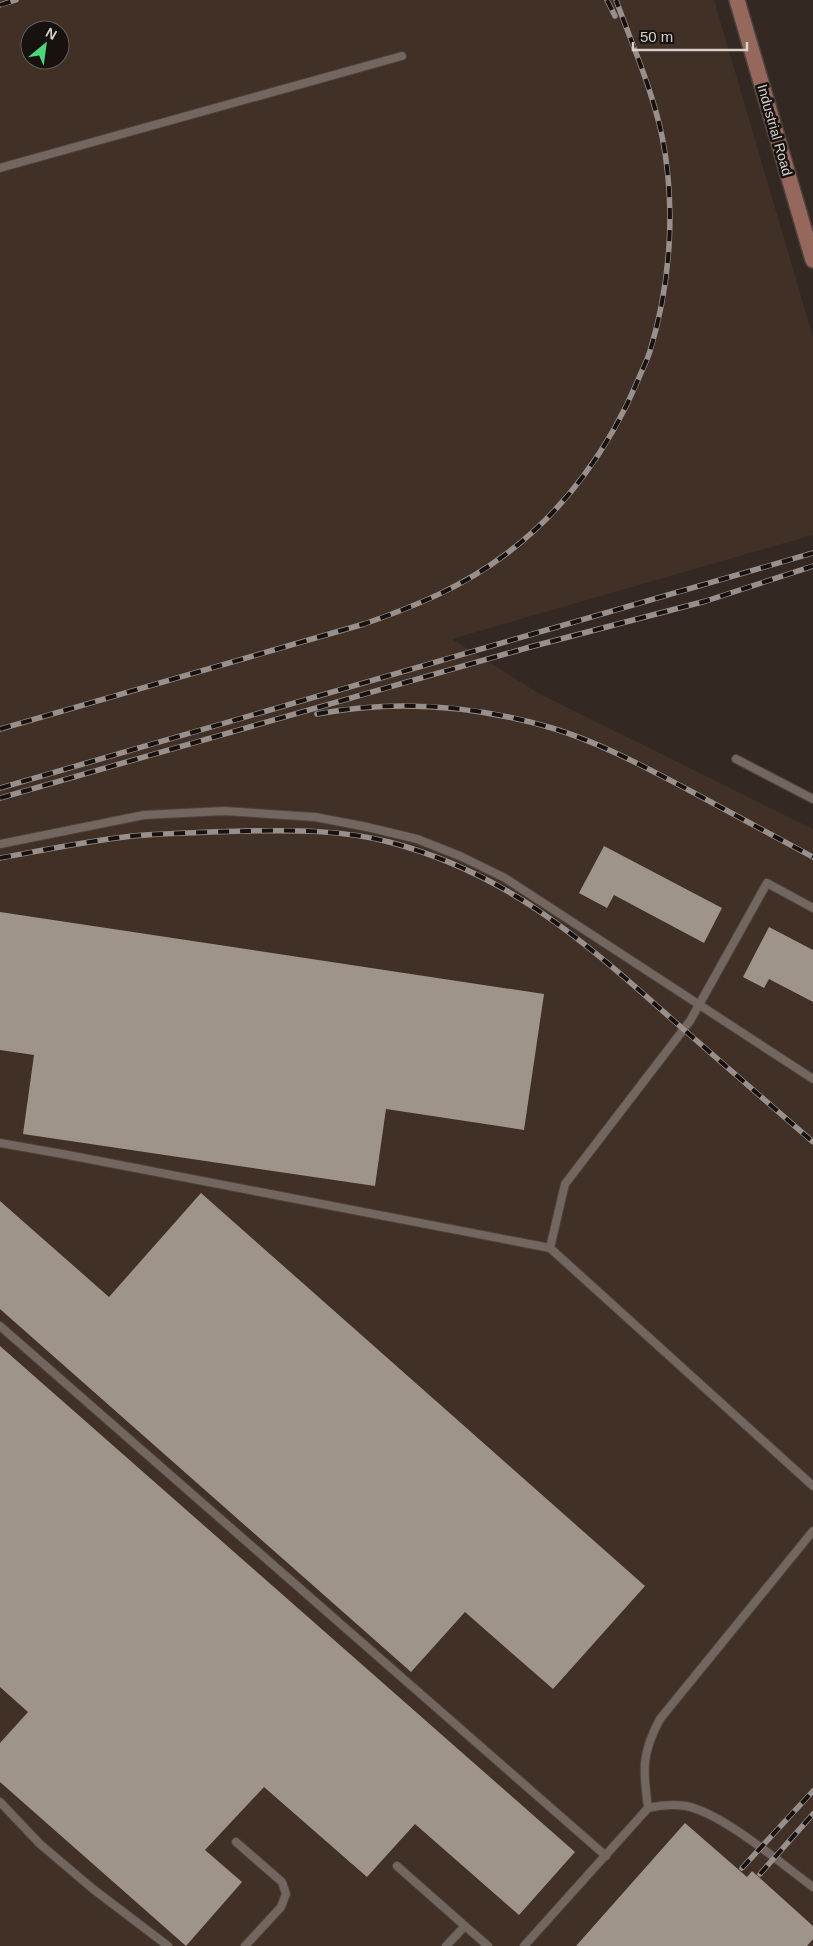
<svg xmlns="http://www.w3.org/2000/svg" width="813" height="1946" font-family="Helvetica,sans-serif">
	<style>
		.built { fill: #403026; fill-rule: evenodd }
		.building { fill: #9e9489 }
		.lines { fill: none; stroke-linecap: round; stroke-linejoin: round }
		.lane-casing { stroke: #4b433d; stroke-width: 10 }
		.secondary-casing { stroke: #4b433d; stroke-width: 18 }
		.lane { stroke: #72665f; stroke-width: 8 }
		.secondary { stroke: #96685b; stroke-width: 15 }
		.rail-casing { stroke: #99908c; stroke-width: 5.5 }
		.rail { stroke: #17120f; stroke-width: 4; stroke-dasharray: 11; stroke-linecap: butt }
		.labels { text-anchor: middle; dominant-baseline: central; stroke-width: 5; stroke-linejoin: round; paint-order: stroke }
		.street-label { font-size: 14px; fill: #d7d0cc; stroke: #17120f }
	</style>
	<rect width="100%" height="100%" fill="#332822"/>
	<path class="built" d="M0 0H714L813 337V535L452 639 540 694 813 829V1946H0ZM30 30H60V60H30Z"/>
	<g class="building">
		<path d="M604 846 722 908 704 943 614 895 607 908 579 893Z"/>
		<path d="M0 912 544 994 524 1130 386 1109 375 1186 23 1134 34 1055 0 1050Z"/>
		<path d="M769 927 813 950V1002L769 979 764 988 743 977Z"/>
		<path d="M201 1193 645 1586 553 1689 465 1612 411 1672 0 1309V1201L109 1297Z"/>
		<path d="M0 1346 575 1852 519 1915 415 1824 367 1877 264 1787 205 1850 242 1882 186 1946 0 1782V1743L28 1712 0 1687Z"/>
		<path d="M685 1823 747 1877 752 1871 813 1926V1939L807 1946H576Z"/>
	</g>
	<g class="lines">
		<defs>
			<g id="lane">
				<path d="M0 168 402 56"/>
				<path d="M736 759 813 799"/>
				<path d="M0 844 144 815 224 811 315 817 367 827 417 839 460 856 505 878 813 1079"/>
				<path d="M0 1143 68 1155 550 1248 813 1486"/>
				<path d="M550 1248 565 1184 690 1021 767 883 813 908"/>
				<path d="M0 1326 606 1856"/>
				<path d="M0 1802 40 1844 93 1889 168 1946"/>
				<path d="M648 1808C660 1805 673 1804 686 1806 724 1814 780 1863 813 1887"/>
				<path d="M236 1842 282 1882 286 1894 281 1907 245 1946"/>
				<path d="M397 1866 465 1926"/>
				<path d="M446 1946 465 1926 488 1946"/>
				<path d="M524 1946 648 1808C643 1771 641 1754 660 1719L813 1531"/>
			</g>
			<path id="secondary" d="M737 0 813 260"/>
		</defs>
		<use href="#lane" class="lane-casing"/>
		<use href="#secondary" class="secondary-casing"/>
		<use href="#lane" class="lane"/>
		<use href="#secondary" class="secondary"/>
		<defs>
			<g id="rail">
				<path d="M607 0 615 16"/>
				<path d="M0 5 16 0"/>
				<path d="M317 714C397 699 474 705 552 728 598 742 641 765 683 787 726 810 770 834 813 857"/>
				<path d="M0 729 364 624C416 606 462 587 506 554 565 510 610 447 638 380 642 370 647 361 650 351 671 282 676 206 662 136 652 89 632 44 616 0"/>
				<path d="M0 788 813 553"/>
				<path d="M0 798 530 647 706 601 813 566"/>
				<path d="M0 858C44 850 88 841 132 836 170 833 209 832 247 831 294 830 343 830 389 842 508 873 585 942 674 1021 720 1061 767 1102 813 1142"/>
				<path d="M742 1868 813 1791"/>
				<path d="M760 1874 813 1814"/>
			</g>
		</defs>
		<use href="#rail" class="rail-casing"/>
		<use href="#rail" class="rail"/>
	</g>
	<g class="labels">
		<g class="street-label">
			<text transform="translate(775 130) rotate(74)">Industrial Road</text>
		</g>
	</g>
	<g transform="translate(45 45) rotate(29)"><circle r="24" fill="#17120f" stroke="#645e5b"/>
	<path d="M0-4L9 19L0 12L-9 19Z" fill="#49d778"/>
	<text y="-8" font-size="14" font-weight="bold" text-anchor="middle" fill="#d7d0cc">N</text>
	</g>
	<path d="M633 42v8h114v-8" fill="none" stroke="#d7d0cc" stroke-width="2.5"/>
	<text x="640" y="42" font-size="15" fill="#d7d0cc" stroke="#17120f" stroke-width="4" paint-order="stroke">50 m</text>
</svg>
